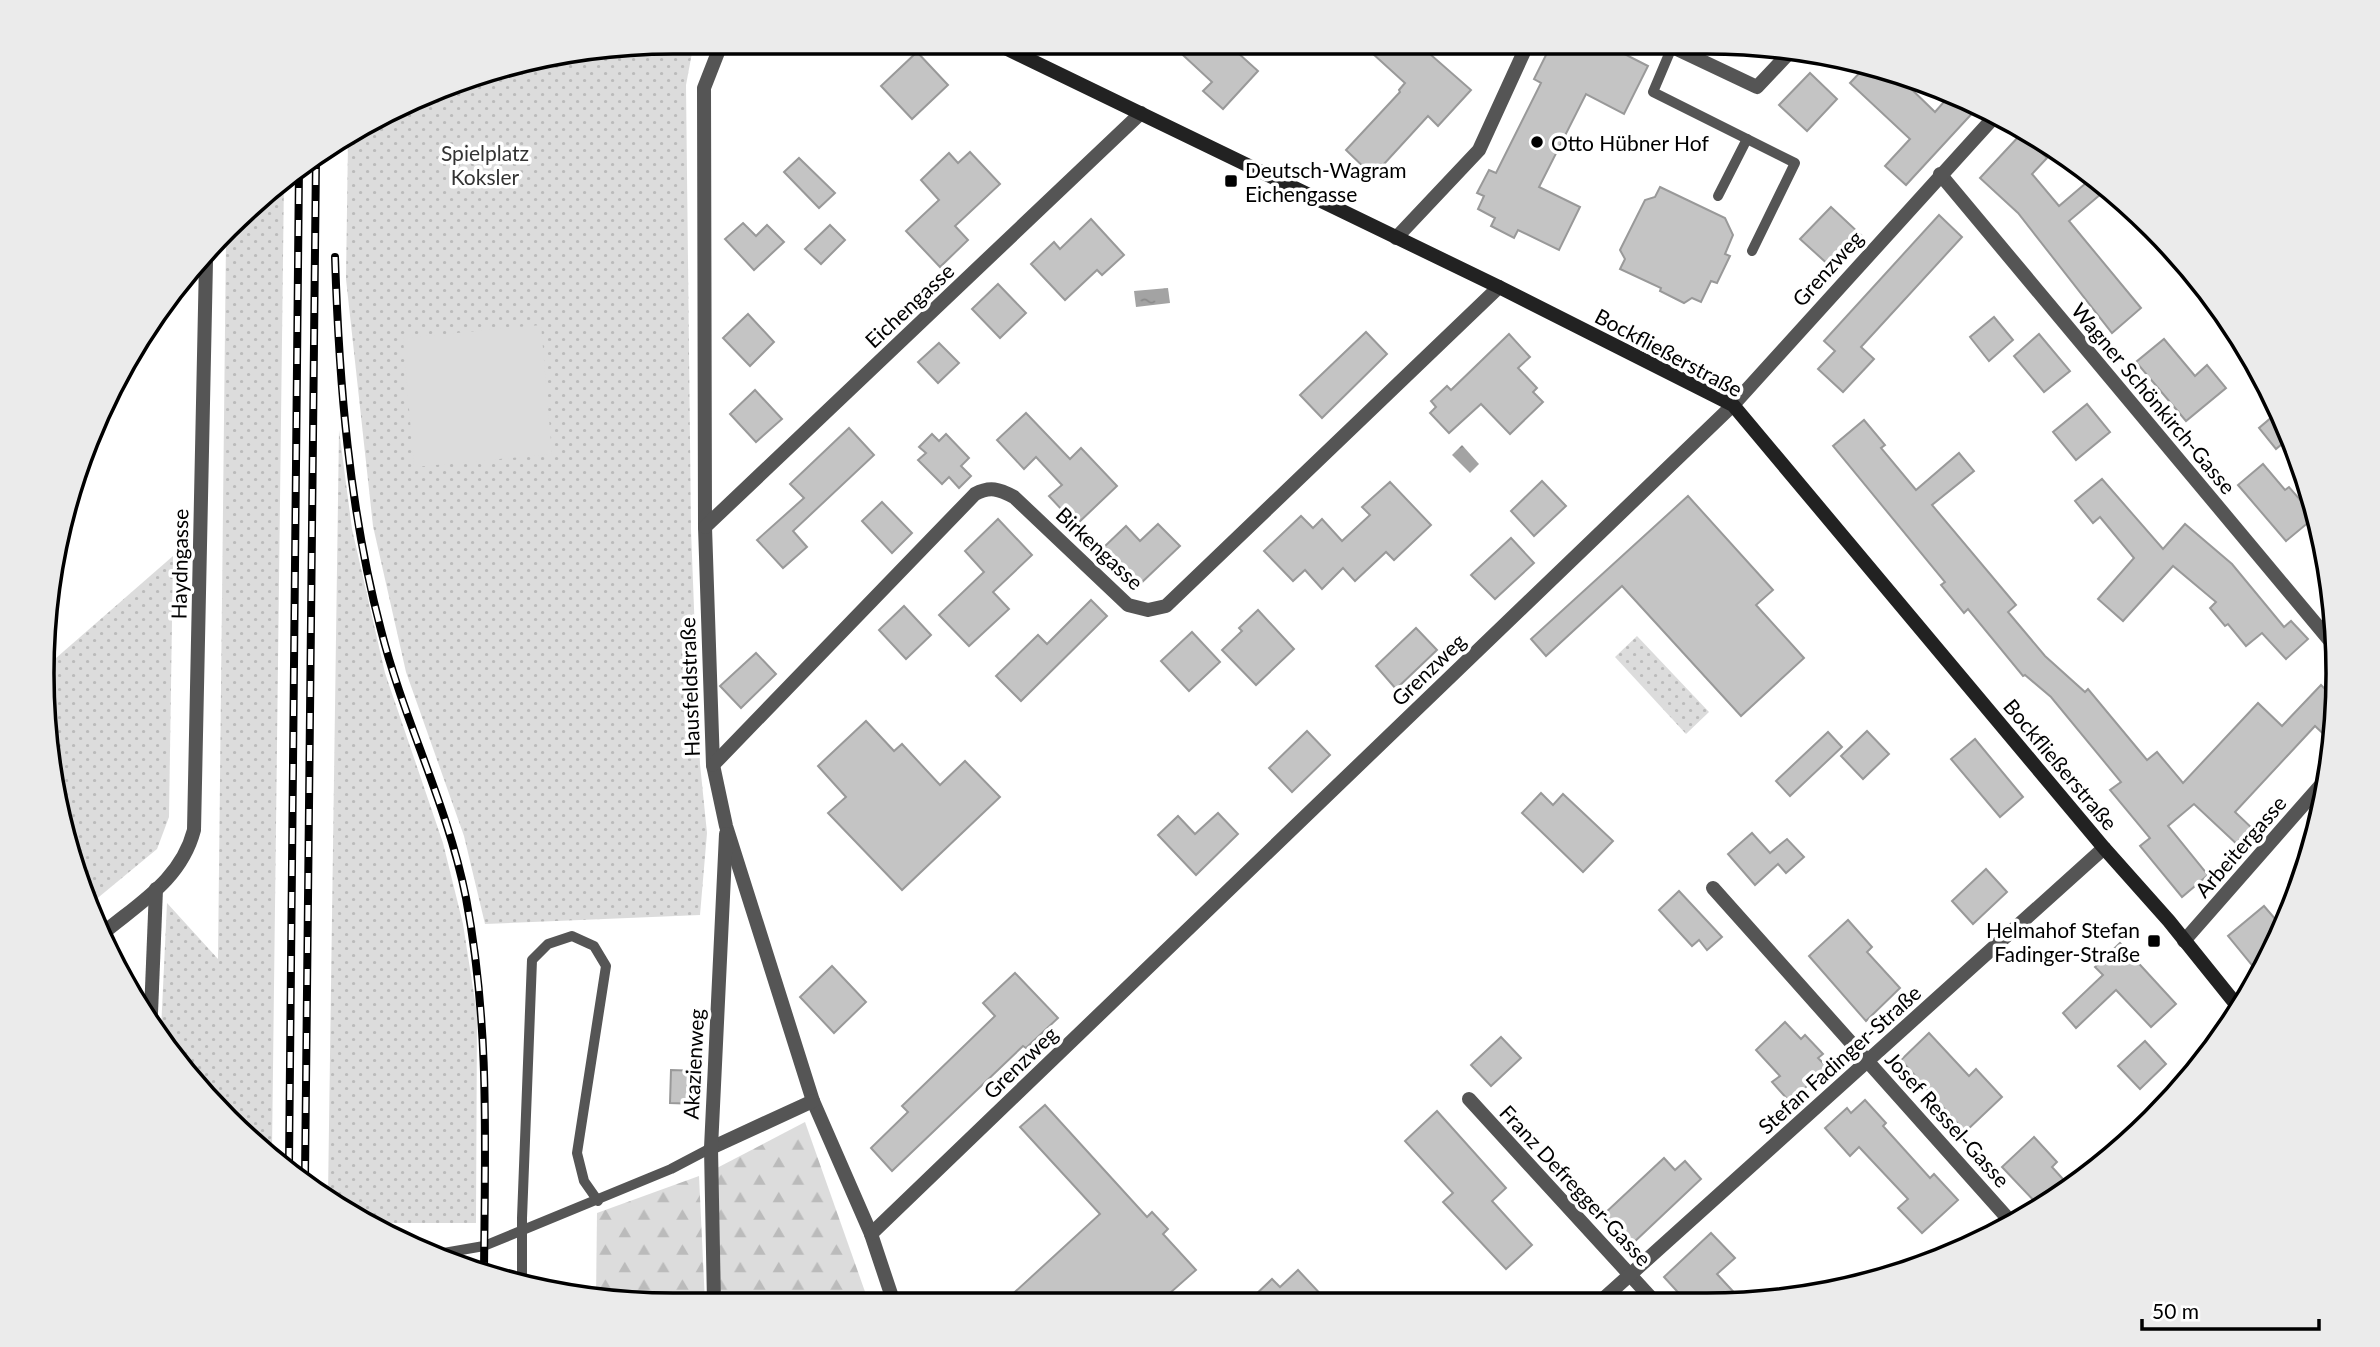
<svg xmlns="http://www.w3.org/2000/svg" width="2380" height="1347" font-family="Lato,sans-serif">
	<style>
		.grass { fill: url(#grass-dots) }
		.forest { fill: url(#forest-firs) }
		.pitch { fill: #dcdcdc }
		.water { fill: url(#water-ripples) }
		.building { fill: #c4c4c4; stroke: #999; stroke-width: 2 }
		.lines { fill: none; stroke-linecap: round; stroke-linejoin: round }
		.service { stroke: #555; stroke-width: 10 }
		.minor { stroke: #555; stroke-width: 14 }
		.secondary { stroke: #222; stroke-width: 14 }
		.rail-casing { stroke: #000; stroke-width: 8 }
		.rail { stroke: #fff; stroke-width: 5; stroke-dasharray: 16; stroke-linecap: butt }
		.poi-dot { fill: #000; stroke: #fff; stroke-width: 2.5 }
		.labels { text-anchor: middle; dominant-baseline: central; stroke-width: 7; stroke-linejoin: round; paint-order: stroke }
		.poi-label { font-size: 21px; fill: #000; stroke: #fff; text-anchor: start }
		.park-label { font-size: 21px; fill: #333; stroke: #fff }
		.street-label { font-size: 21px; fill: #000; stroke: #fff }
		.rim { fill: none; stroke: #000; stroke-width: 3.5 }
	</style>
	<defs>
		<pattern id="grass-dots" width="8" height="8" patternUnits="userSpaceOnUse" patternTransform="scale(1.75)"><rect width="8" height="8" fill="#dcdcdc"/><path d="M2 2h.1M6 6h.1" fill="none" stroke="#bbb" stroke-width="1.8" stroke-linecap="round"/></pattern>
		<pattern id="forest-firs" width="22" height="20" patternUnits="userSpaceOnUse" patternTransform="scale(1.75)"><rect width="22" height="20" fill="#dcdcdc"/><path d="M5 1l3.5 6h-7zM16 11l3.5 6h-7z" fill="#bbb"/></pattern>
		<pattern id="water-ripples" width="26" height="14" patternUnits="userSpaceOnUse" patternTransform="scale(1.75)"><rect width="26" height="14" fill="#a3a3a3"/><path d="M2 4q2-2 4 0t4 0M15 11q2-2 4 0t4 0" fill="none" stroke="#8b8b8b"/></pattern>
	</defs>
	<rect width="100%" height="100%" fill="#fff"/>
	<g class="grass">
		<path d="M673 42H694L686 85 691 530 700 764 707 833 700 915 485 924 464 836 406 672 373 526 346 279 348 141 471 75Z"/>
		<path d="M284 178 272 1150 198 1090 161 1030 167 903 218 959 226 240Z"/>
		<path d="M339 430 352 529 385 673 443 843 463 924 477 1014 476 1223H363L328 1196Z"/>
		<path d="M173 556 169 817 157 849 88 906 43 714 48 665Z"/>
		<path d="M1637 636 1709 712 1686 734 1615 657Z"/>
	</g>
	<g class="forest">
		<path d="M805 1122 869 1303H718L715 1169Z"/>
		<path d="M699 1176 705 1303 633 1304 596 1298 597 1213Z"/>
	</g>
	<path class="pitch" d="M541 325 552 454 414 467 403 338Z"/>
	<g class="water">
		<path d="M1168 288 1170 303 1136 307 1134 291Z"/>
		<path d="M1462 445 1479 464 1470 473 1452 455Z"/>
	</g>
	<g class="building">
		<path d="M1170 43H1227L1258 71 1223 109 1203 91 1212 82Z"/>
		<path d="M1361 43H1442L1431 55 1471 90 1438 126 1428 116 1373 176 1346 150 1400 92 1399 90 1405 83Z"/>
		<path d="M1552 43H1603L1648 66 1624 114 1586 94 1539 187 1580 207 1559 250 1518 230 1514 238 1491 226 1495 218 1478 209 1484 196 1477 193 1489 170 1496 173 1541 83 1534 79Z"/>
		<path d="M917 52 948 85 912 119 881 86Z"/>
		<path d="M1865 67 1910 76 1904 82 1935 112 1951 94 1978 107 1906 185 1885 166 1910 139 1850 83Z"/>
		<path d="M1810 73 1837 99 1807 131 1779 105Z"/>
		<path d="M2021 134 2047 158 2032 174 2059 206 2093 177 2108 188 2069 221 2141 308 2112 333 2018 213 1980 178Z"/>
		<path d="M970 152 1000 184 955 226 968 240 940 267 906 231 939 200 921 180 949 153 958 163Z"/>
		<path d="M799 158 835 193 819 208 784 172Z"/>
		<path d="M1660 187 1725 218 1733 235 1725 254 1730 256 1717 283 1711 281 1701 302 1692 298 1684 303 1660 291 1661 288 1620 269 1625 259 1620 250 1645 200 1655 197Z"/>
		<path d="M1831 207 1861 235 1831 267 1800 239Z"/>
		<path d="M1939 215 1962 237 1861 347 1874 359 1843 392 1818 369 1835 351 1824 341Z"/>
		<path d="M1091 219 1124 255 1102 275 1097 270 1065 300 1031 264 1054 242 1060 249Z"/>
		<path d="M743 223 756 236 767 225 784 242 754 270 725 239Z"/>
		<path d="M830 225 845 240 821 264 805 249Z"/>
		<path d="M998 284 1026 313 1000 338 972 309Z"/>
		<path d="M748 314 774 342 750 366 723 338Z"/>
		<path d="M1994 317 2013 340 1989 361 1970 337Z"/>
		<path d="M1366 332 1387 354 1322 418 1300 395Z"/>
		<path d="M1509 334 1530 357 1518 368 1537 388 1533 392 1543 402 1510 434 1481 404 1449 433 1430 413 1436 407 1431 401 1447 386 1451 390Z"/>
		<path d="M2039 334 2070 371 2044 392 2014 356Z"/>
		<path d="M2164 339 2195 376 2207 365 2226 388 2186 421 2136 362Z"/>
		<path d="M939 343 959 363 938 383 918 362Z"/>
		<path d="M755 390 782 419 756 442 730 414Z"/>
		<path d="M2087 404 2110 432 2076 460 2053 432Z"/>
		<path d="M2279 411 2289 438 2276 449 2259 428Z"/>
		<path d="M1026 413 1070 459 1081 448 1117 486 1076 525 1049 496 1062 485 1036 457 1024 469 997 440Z"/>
		<path d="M1864 420 1885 445 1881 448 1916 490 1959 453 1974 471 1932 505 2016 605 2008 612 2045 656 2085 692 2088 689 2147 760 2157 752 2183 783 2258 703 2282 726 2321 685 2334 698 2333 743 2315 726 2235 812 2255 831 2241 848 2194 804 2168 826 2208 875 2182 897 2140 846 2150 838 2110 790 2121 782 2051 697 2025 675 2023 676 1968 609 1964 613 1941 585 1945 582 1833 446Z"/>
		<path d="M849 428 874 455 793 531 807 547 783 568 757 540 804 498 790 484Z"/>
		<path d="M932 434 939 441 946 434 969 458 961 466 971 476 959 488 949 477 942 484 918 460 926 453 919 447Z"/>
		<path d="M2263 464 2285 490 2289 487 2315 517 2286 541 2238 485Z"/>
		<path d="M2102 479 2163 549 2185 524 2232 564 2284 627 2291 621 2308 639 2286 659 2262 633 2246 646 2228 624 2225 626 2210 608 2216 602 2173 566 2123 621 2098 599 2134 558 2100 517 2093 523 2075 501Z"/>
		<path d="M1542 481 1566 506 1534 536 1511 511Z"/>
		<path d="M1390 482 1431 525 1394 560 1386 552 1355 581 1343 568 1322 589 1305 570 1293 581 1264 551 1301 516 1313 528 1322 519 1342 541 1370 515 1362 507Z"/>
		<path d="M1688 496 1773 590 1756 605 1804 658 1741 716 1622 586 1546 656 1531 639Z"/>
		<path d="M882 502 912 533 892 553 862 521Z"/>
		<path d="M998 519 1032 555 993 592 1009 609 969 646 939 615 984 572 965 551Z"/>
		<path d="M1158 524 1180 546 1139 585 1104 547 1126 526 1140 541Z"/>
		<path d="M1511 538 1534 563 1495 599 1471 575Z"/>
		<path d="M1091 600 1107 616 1021 701 996 676 1038 635 1047 644Z"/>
		<path d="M904 606 931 635 906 659 879 630Z"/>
		<path d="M1258 610 1294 649 1256 685 1222 650 1242 631 1239 628Z"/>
		<path d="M1416 628 1437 650 1396 689 1376 666Z"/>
		<path d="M1192 632 1220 662 1189 691 1161 661Z"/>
		<path d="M756 653 776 674 741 708 720 686Z"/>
		<path d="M866 721 894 751 902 744 940 785 965 761 1000 797 902 890 828 813 846 797 818 766Z"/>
		<path d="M1307 731 1330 755 1292 792 1269 768Z"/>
		<path d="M1867 731 1889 754 1863 779 1841 756Z"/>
		<path d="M1828 732 1842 747 1790 796 1776 781Z"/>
		<path d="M1975 739 2023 797 2000 817 1951 759Z"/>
		<path d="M1541 793 1553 805 1563 794 1613 841 1583 872 1522 813Z"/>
		<path d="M1218 813 1238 834 1196 875 1158 835 1178 816 1195 834Z"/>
		<path d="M1752 833 1770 853 1787 839 1804 857 1786 873 1778 864 1755 885 1728 854Z"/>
		<path d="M1986 869 2007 892 1973 924 1952 901Z"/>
		<path d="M1679 891 1722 937 1707 950 1699 940 1692 946 1659 910Z"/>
		<path d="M2264 906 2282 927 2260 975 2228 936Z"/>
		<path d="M1848 920 1872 947 1867 952 1900 988 1866 1021 1809 956Z"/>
		<path d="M2120 943 2176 1004 2151 1027 2116 990 2076 1028 2063 1013 2103 975 2095 967Z"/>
		<path d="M832 966 866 1002 834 1033 800 997Z"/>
		<path d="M1015 973 1058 1018 1026 1048 1023 1046 892 1171 871 1148 908 1112 902 1106 995 1016 983 1003Z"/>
		<path d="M1785 1022 1801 1039 1805 1035 1823 1054 1818 1058 1827 1067 1790 1102 1772 1082 1780 1076 1756 1050Z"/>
		<path d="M1929 1033 1969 1076 1976 1069 2002 1097 1965 1132 1901 1060Z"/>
		<path d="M1501 1037 1521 1058 1491 1086 1471 1065Z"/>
		<path d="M2145 1041 2166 1064 2140 1089 2118 1066Z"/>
		<path d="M671 1070 700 1071 698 1104 670 1103Z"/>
		<path d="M1865 1100 1886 1123 1883 1126 1930 1178 1934 1174 1958 1200 1922 1233 1898 1208 1908 1199 1859 1147 1850 1156 1825 1128 1847 1108 1851 1113Z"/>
		<path d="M1045 1105 1147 1217 1152 1212 1168 1229 1163 1234 1196 1270 1171 1292 1180 1302H1004L1100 1214 1020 1127Z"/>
		<path d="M1437 1111 1506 1188 1492 1201 1532 1245 1506 1269 1443 1202 1453 1193 1405 1141Z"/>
		<path d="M2034 1137 2057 1162 2052 1167 2071 1188 2057 1199 2040 1207 2002 1167Z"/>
		<path d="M1664 1158 1675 1170 1685 1161 1701 1179 1632 1244 1604 1214Z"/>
		<path d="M1711 1233 1735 1258 1717 1274 1741 1300H1685L1664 1277Z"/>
		<path d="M1298 1270 1327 1301 1248 1302 1272 1279 1280 1287Z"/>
	</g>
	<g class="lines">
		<g class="service">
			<path d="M1672 47 1653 92 1795 163 1752 251"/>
			<path d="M1718 196 1747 139"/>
			<path d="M438 1254 484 1246 671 1169 711 1148"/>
			<path d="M522 1285V1218L532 960 548 944 572 936 594 946 606 966 577 1153 584 1181 598 1201"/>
		</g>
		<g class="minor">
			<path d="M722 42 704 88 705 527 713 765 726 826 813 1101 871 1234 894 1303"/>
			<path d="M1664 43 1757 87 1790 52"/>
			<path d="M1940 174 2336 648"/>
			<path d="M1396 238 1479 150 1528 43"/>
			<path d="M705 527 1141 113"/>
			<path d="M713 765 975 494C990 486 999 489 1014 497L1128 605 1148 610 1166 606 1499 287"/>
			<path d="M1713 888 2011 1222"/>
			<path d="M102 934C139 903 181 880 194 830L206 261"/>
			<path d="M2184 941 2327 778"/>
			<path d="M151 1013 156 889"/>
			<path d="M1469 1099 1653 1300"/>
			<path d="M711 1148 813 1101"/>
			<path d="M871 1234 1733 405 1996 115"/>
			<path d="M1602 1300 2104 848"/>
			<path d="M714 1303 711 1148 726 834"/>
		</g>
		<path class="secondary" d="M993 42 1499 287 1733 405 2104 848 2169 921 2239 1008"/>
		<defs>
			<g id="rail">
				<path d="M335 257C339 382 349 509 381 630 404 721 448 806 466 898 490 1025 485 1144 484 1273"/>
				<path d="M289 1164 299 167"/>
				<path d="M305 1177 316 158"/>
			</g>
		</defs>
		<use href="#rail" class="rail-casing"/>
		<use href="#rail" class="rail"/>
	</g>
	<g class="poi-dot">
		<circle cx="1537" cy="142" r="7"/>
		<rect x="1224" y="174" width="14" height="14" rx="3.5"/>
		<rect x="2147" y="934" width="14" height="14" rx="3.5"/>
	</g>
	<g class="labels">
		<g class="poi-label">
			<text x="1551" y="142">Otto Hübner Hof</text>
			<text x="1245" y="169">Deutsch-Wagram<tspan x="1245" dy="24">Eichengasse</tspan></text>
			<text x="2140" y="929" text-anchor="end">Helmahof Stefan<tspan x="2140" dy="24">Fadinger-Straße</tspan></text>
		</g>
		<g class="park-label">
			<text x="485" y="152">Spielplatz<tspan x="485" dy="24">Koksler</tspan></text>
		</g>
		<g class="street-label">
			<text transform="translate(1827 268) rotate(-48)">Grenzweg</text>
			<text transform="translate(909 305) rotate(-43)">Eichengasse</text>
			<text transform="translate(1669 352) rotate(28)">Bockfließerstraße</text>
			<text transform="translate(2154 398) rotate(50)">Wagner Schönkirch-Gasse</text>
			<text transform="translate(1100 548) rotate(43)">Birkengasse</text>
			<text transform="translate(179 564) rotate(-89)">Haydngasse</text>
			<text transform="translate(1428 669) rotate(-44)">Grenzweg</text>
			<text transform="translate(689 687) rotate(-92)">Hausfeldstraße</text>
			<text transform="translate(2061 764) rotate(50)">Bockfließerstraße</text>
			<text transform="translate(2240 846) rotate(-49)">Arbeitergasse</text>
			<text transform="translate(1839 1059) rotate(-42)">Stefan Fadinger-Straße</text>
			<text transform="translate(1020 1062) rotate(-44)">Grenzweg</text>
			<text transform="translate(693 1064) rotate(-87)">Akazienweg</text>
			<text transform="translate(1948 1119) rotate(48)">Josef Ressel-Gasse</text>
			<text transform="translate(1576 1185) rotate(47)">Franz Defregger-Gasse</text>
		</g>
	</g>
	<path d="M0 0H2380V1347H0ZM673 54H1707A619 619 0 0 1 2326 673V674A619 619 0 0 1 1707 1293H673A619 619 0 0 1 54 674V673A619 619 0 0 1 673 54Z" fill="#ebebeb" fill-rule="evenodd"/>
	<path class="rim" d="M673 54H1707A619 619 0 0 1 2326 673V674A619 619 0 0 1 1707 1293H673A619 619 0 0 1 54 674V673A619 619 0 0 1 673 54Z"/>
	<path d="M2142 1319v10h177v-10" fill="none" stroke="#000000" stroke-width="3.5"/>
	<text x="2152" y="1319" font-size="21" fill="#000000" stroke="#ffffff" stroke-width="5" paint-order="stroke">50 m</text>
</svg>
